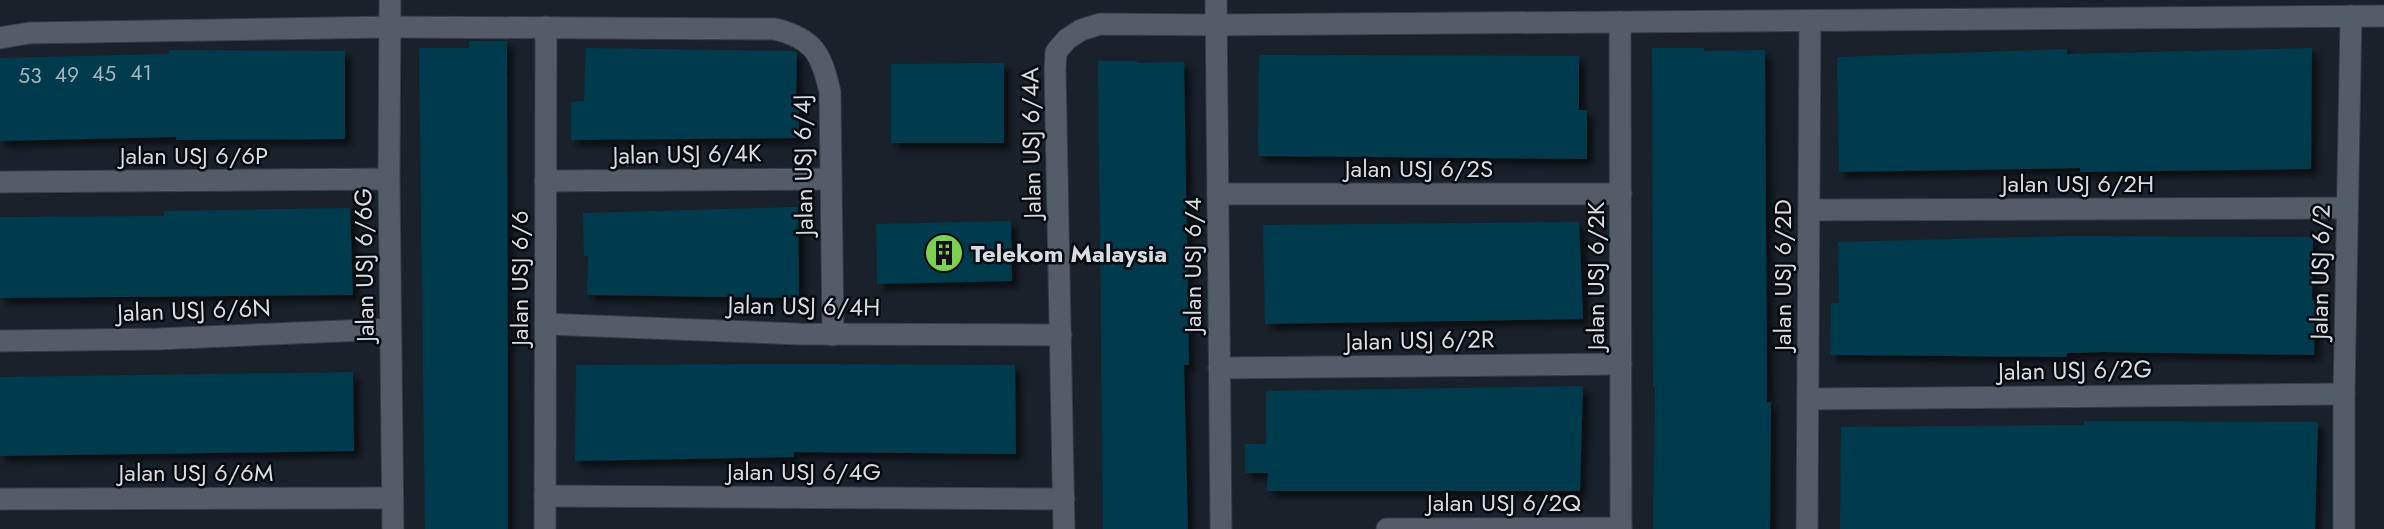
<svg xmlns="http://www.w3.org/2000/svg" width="2384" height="529" font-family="Jost,sans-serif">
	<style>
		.building { fill: #033a4e; filter: url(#shadow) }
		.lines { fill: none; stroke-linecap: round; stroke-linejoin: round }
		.minor-casing { stroke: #373c44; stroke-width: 23 }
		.minor { stroke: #535c67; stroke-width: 21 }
		.labels { text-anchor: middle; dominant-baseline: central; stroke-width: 5; stroke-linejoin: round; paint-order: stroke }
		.number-label { font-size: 21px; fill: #a2b4bd }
		.street-label { font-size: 24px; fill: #d7dce2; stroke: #070a0e }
		.poi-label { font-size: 24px; font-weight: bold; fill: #d7dce2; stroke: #070a0e; text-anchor: start }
	</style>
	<defs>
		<filter id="shadow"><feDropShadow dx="6" dy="6" stdDeviation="3.5" flood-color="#0009"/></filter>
	</defs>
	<rect width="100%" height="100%" fill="#19212a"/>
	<g class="building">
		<path d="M469 41H507L508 529H425L419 48H469Z"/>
		<path d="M586 48 795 51 797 52 796 100H799V138L571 140V102L584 101Z"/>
		<path d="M1652 48H1704V51L1765 50 1767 402H1771L1770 529H1653L1655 386H1653Z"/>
		<path d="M2312 48 2311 169 2080 172V168L1839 172 1837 57 2067 49V54Z"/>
		<path d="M169 50 345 51V139L176 140V137L0 141V58L169 54Z"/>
		<path d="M1259 55 1579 56V110H1587V159L1258 156Z"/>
		<path d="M1098 61H1137V63L1184 62 1189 365H1184L1188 529H1103Z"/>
		<path d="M1004 63V143H891V64Z"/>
		<path d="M798 207 799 298 587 295 588 256H584L583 213Z"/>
		<path d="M350 208 353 295 0 298V217L164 216V211Z"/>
		<path d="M1011 221 1012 281 877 284 876 224Z"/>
		<path d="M1579 222 1583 319 1265 324 1263 225Z"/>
		<path d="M2069 236 2313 237 2312 300H2315L2314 355 2103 352 2067 353V357L1830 355 1831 303H1839L1838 242Z"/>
		<path d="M797 364 1015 365 1016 454 794 452V457L575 461 576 365Z"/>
		<path d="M353 372 354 451 0 456V377Z"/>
		<path d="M1583 386 1580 491H1267L1268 473H1245V444H1266V391Z"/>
		<path d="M2084 421 2318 422 2315 529H1840L1841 427 2084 425Z"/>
	</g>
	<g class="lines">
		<defs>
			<g id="minor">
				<path d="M390 0 389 179 393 529"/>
				<path d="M1216 0 1221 529"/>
				<path d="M1620 22 1621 529"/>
				<path d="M0 38 29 33 389 27 775 29C814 39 821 53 830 92L833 335"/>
				<path d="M545 181 830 179"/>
				<path d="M0 182 389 179"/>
				<path d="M1218 194H1621"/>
				<path d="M1809 210 2347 208"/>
				<path d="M545 324 800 334 1061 335"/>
				<path d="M0 341 158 339 390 329"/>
				<path d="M1219 368 1621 364"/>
				<path d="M1808 399 2344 394"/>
				<path d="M545 496 1064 499"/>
				<path d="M0 499 392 498"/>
				<path d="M545 529 546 27"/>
				<path d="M1064 529 1055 69 1056 52 1067 39 1081 30 1100 24 1216 25 2384 16"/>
				<path d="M1387 529 1621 528"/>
				<path d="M1807 529 1810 21"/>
				<path d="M2344 529V394L2351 16"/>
			</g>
		</defs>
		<use href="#minor" class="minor-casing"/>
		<use href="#minor" class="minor"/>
	</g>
	<defs>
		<symbol id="building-disc" viewBox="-11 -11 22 22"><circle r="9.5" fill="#7ed053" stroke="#070a0e"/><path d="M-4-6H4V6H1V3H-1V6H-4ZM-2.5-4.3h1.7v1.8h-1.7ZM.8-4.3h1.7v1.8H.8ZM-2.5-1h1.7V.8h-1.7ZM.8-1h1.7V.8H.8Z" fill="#111"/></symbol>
	</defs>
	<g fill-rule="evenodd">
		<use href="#building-disc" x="922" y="231" width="44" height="44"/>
	</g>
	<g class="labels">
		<g class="number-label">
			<text x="141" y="73">41</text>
			<text x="104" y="74">45</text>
			<text x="67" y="75">49</text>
			<text x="30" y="76">53</text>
		</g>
		<g class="street-label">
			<text transform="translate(1031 143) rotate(-91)">Jalan USJ 6/4A</text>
			<text transform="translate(687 154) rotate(-1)">Jalan USJ 6/4K</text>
			<text x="194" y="155">Jalan USJ 6/6P</text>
			<text transform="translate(803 165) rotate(-91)">Jalan USJ 6/4J</text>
			<text x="1419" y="168">Jalan USJ 6/2S</text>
			<text x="2078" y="183">Jalan USJ 6/2H</text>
			<text transform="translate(364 265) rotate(-91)">Jalan USJ 6/6G</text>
			<text transform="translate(1192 265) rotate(-90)">Jalan USJ 6/4</text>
			<text transform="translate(2320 272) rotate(-89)">Jalan USJ 6/2</text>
			<text transform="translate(1782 275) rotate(-90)">Jalan USJ 6/2D</text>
			<text transform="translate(1595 276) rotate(-90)">Jalan USJ 6/2K</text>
			<text transform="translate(519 278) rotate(-90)">Jalan USJ 6/6</text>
			<text transform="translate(804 306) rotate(1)">Jalan USJ 6/4H</text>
			<text transform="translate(194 310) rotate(-2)">Jalan USJ 6/6N</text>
			<text transform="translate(1420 340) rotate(-1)">Jalan USJ 6/2R</text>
			<text transform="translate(2075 370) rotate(-1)">Jalan USJ 6/2G</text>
			<text x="804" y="471">Jalan USJ 6/4G</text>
			<text x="196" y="472">Jalan USJ 6/6M</text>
			<text x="1504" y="502">Jalan USJ 6/2Q</text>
		</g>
		<g class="poi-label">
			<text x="971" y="253">Telekom Malaysia</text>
		</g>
	</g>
</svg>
